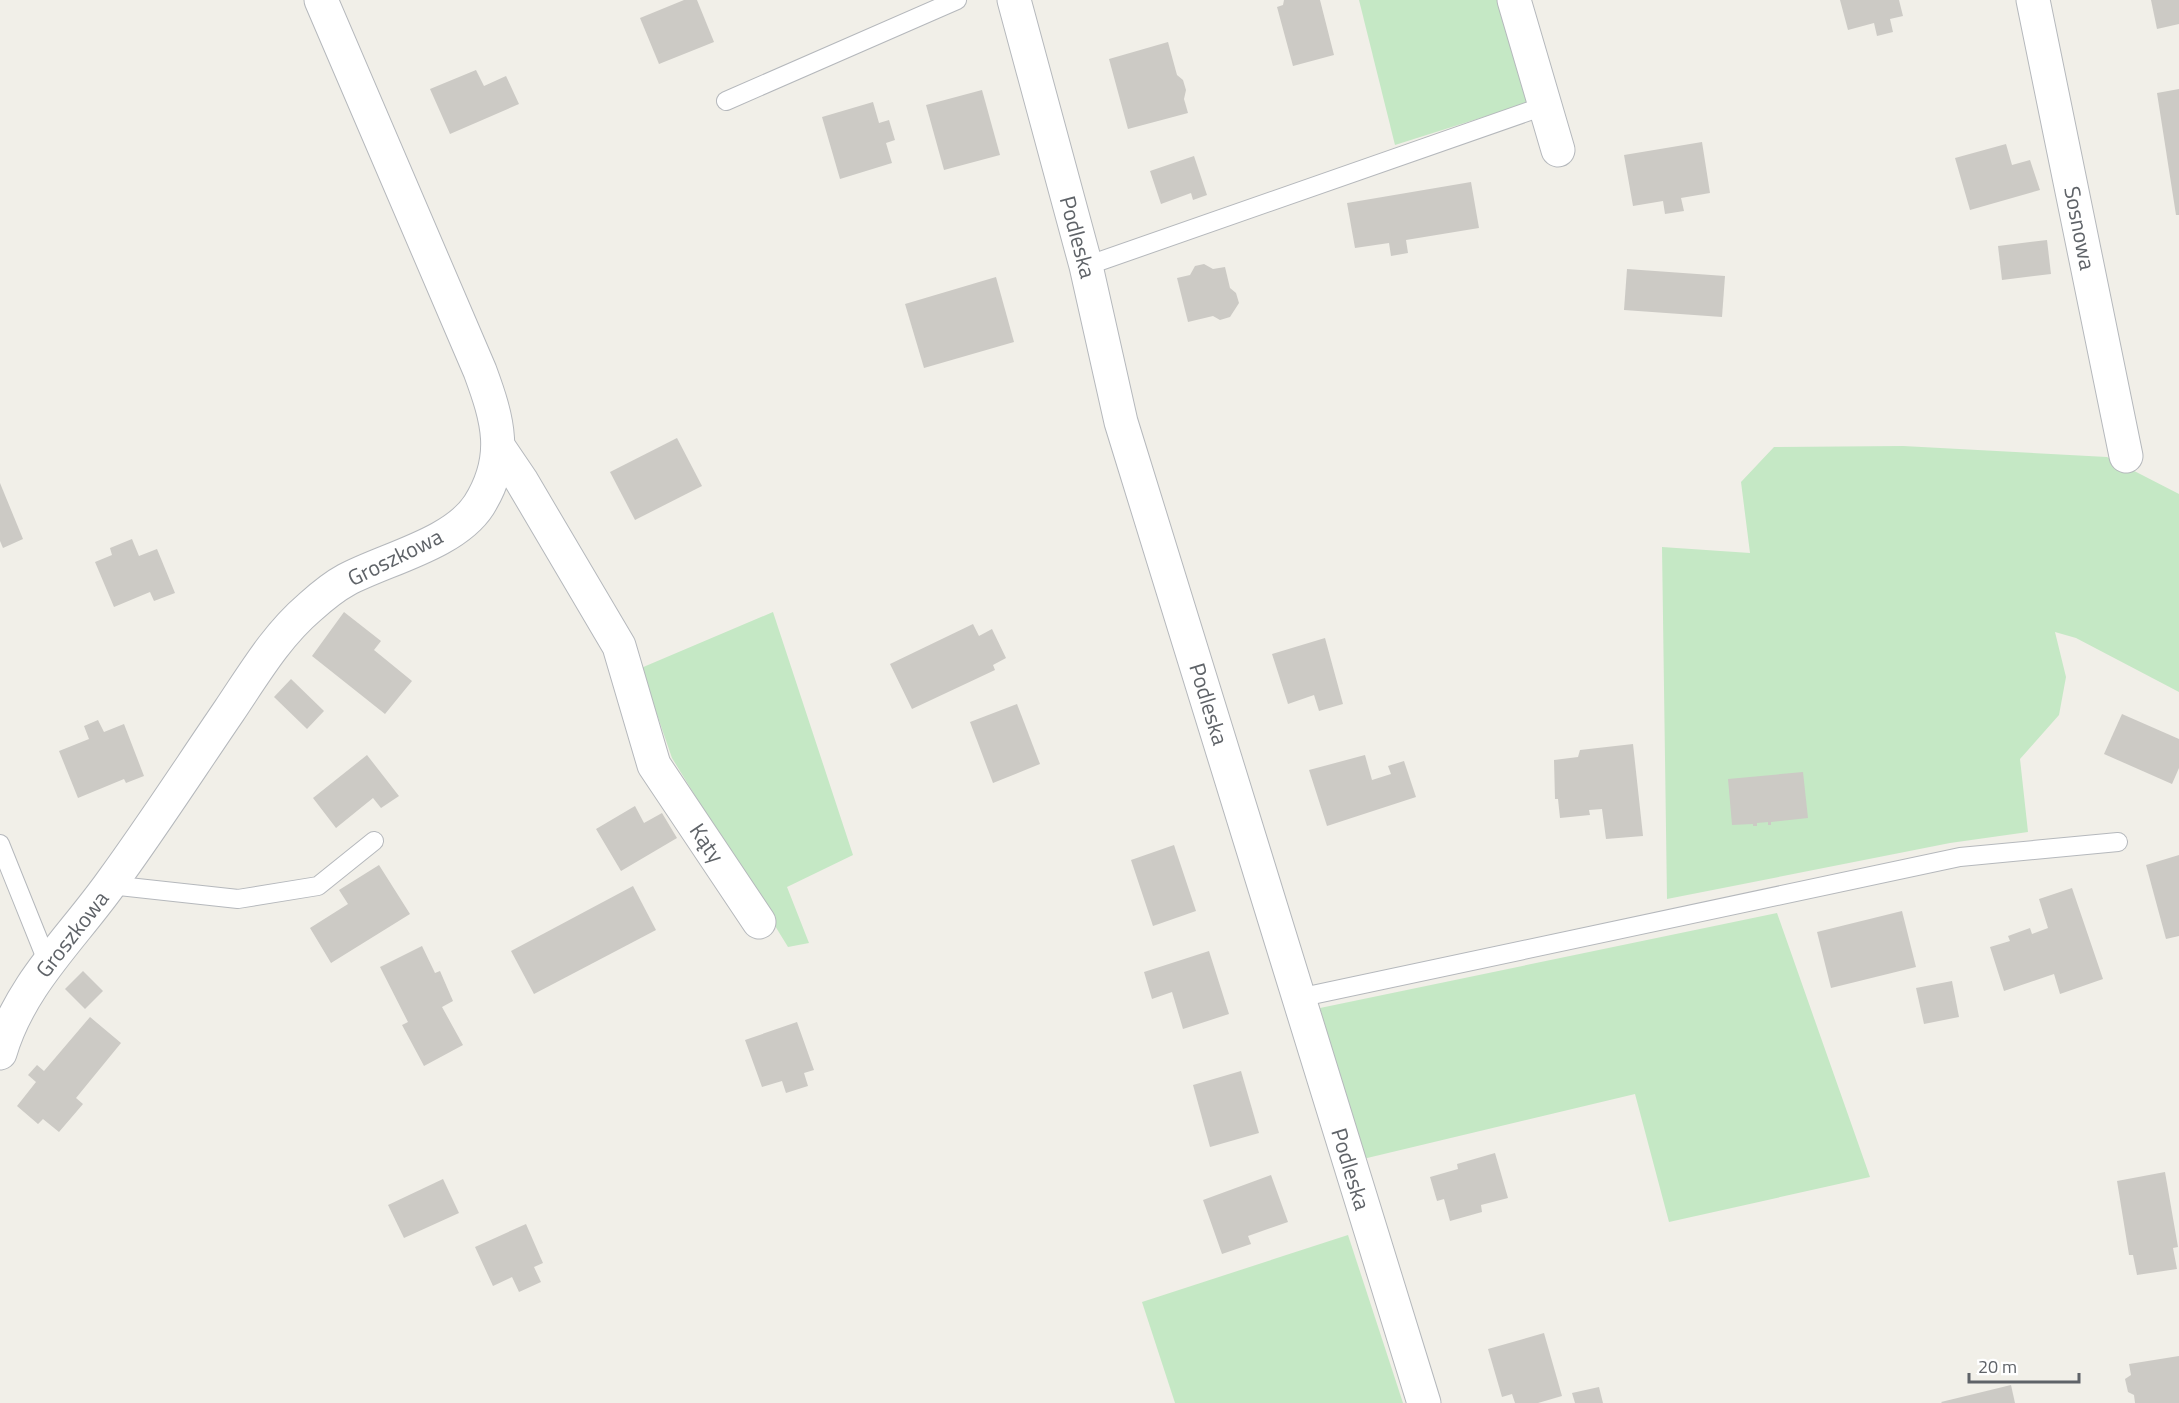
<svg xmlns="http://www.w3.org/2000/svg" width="2179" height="1403" font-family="'Titillium Web',sans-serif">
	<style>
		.green { fill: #c5e8c5 }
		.building { fill: #cccac5 }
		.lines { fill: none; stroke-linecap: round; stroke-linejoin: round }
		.service-casing { stroke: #b5b8bc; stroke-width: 20 }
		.minor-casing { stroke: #b5b8bc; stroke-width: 35 }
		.service { stroke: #fff; stroke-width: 18 }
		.minor { stroke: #fff; stroke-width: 33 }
		.labels { text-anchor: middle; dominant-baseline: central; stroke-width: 5; stroke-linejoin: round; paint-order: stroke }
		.street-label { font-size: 22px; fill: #5f6368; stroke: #fff }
	</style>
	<rect width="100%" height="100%" fill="#f1efe8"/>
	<g class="green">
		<path d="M1359 0H1503L1531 102 1395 145Z"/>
		<path d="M1903 446 2107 457 2179 494V692L2076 638 2055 632 2066 677 2059 715 2020 759 2028 832 1950 843 1667 899 1662 547 1750 553 1741 482 1774 447Z"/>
		<path d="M773 612 853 855 787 887 809 943 788 947 672 758 641 668Z"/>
		<path d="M1777 913 1870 1177 1669 1222 1635 1094 1363 1159 1320 1008Z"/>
		<path d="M1348 1235 1403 1403H1175L1142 1302Z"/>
	</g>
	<g class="building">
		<path d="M684 0H697L714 42 659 64 640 18Z"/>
		<path d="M1284 0H1320L1334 55 1293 66 1277 7 1283 5Z"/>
		<path d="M1840 0H1899L1903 16 1890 19 1893 32 1877 36 1874 23 1848 30Z"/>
		<path d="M2151 0H2179V24L2157 29Z"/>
		<path d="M1168 42 1177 75 1183 80 1186 90 1184 99 1188 113 1128 129 1109 59Z"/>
		<path d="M476 70 484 86 506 76 519 104 450 134 430 89Z"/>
		<path d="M2179 89V215H2176L2157 93Z"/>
		<path d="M982 90 1000 155 944 170 926 105Z"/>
		<path d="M873 102 879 123 889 120 895 140 886 143 892 163 840 179 822 117Z"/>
		<path d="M1702 142 1710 193 1681 198 1684 211 1665 214 1663 201 1633 206 1624 155Z"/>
		<path d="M2006 144 2012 165 2030 160 2040 190 1970 210 1955 158Z"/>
		<path d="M1194 156 1207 195 1193 200 1191 193 1161 204 1150 171Z"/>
		<path d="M1471 182 1479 228 1406 240 1408 253 1391 256 1389 243 1355 248 1347 203Z"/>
		<path d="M2047 240 2051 274 2002 280 1998 246Z"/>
		<path d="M1204 264 1213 269 1225 267 1230 288 1236 293 1239 303 1230 317 1220 320 1213 316 1188 322 1177 278 1190 275 1195 266Z"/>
		<path d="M1627 269 1725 276 1722 317 1624 310Z"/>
		<path d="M996 277 1014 342 924 368 905 304Z"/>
		<path d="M677 438 702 486 635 520 610 472Z"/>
		<path d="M0 483 23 539 3 548 0 541Z"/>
		<path d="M132 539 139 556 157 549 175 593 154 601 150 592 114 607 95 562 112 555 110 548Z"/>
		<path d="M344 612 381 641 374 650 412 681 385 714 312 656Z"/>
		<path d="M973 624 979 636 992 629 1006 658 993 665 995 670 912 709 890 664Z"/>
		<path d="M1325 638 1343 704 1319 711 1314 695 1288 704 1272 654Z"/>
		<path d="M291 679 324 711 307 729 274 697Z"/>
		<path d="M1017 704 1040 764 993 783 970 722Z"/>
		<path d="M2122 714 2179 739V768L2172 784 2104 754Z"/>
		<path d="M98 720 104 732 124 724 144 776 126 783 124 779 78 798 59 751 89 739 84 726Z"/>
		<path d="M1633 744 1643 836 1606 839 1602 809 1589 810 1590 815 1560 818 1558 799H1555L1554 760 1578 757 1580 750Z"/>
		<path d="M367 755 399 796 381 808 373 798 336 828 313 798Z"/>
		<path d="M1365 755 1372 780 1391 774 1388 766 1404 761 1416 797 1327 826 1309 770Z"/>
		<path d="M1803 772 1808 818 1771 822V825H1768V822L1757 823V826H1753V824L1732 825 1728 779Z"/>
		<path d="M635 806 644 823 662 813 677 838 621 871 596 829Z"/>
		<path d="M1174 845 1196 911 1153 926 1131 860Z"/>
		<path d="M2179 855V936L2166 939 2146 865Z"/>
		<path d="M379 865 410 914 331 963 310 928 348 904 339 890Z"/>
		<path d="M633 886 656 930 534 994 511 951Z"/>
		<path d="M2072 888 2103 979 2060 994 2054 974 2004 991 1990 947 2010 941 2008 936 2030 928 2032 934 2048 928 2039 899Z"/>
		<path d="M1902 911 1916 967 1831 988 1817 932Z"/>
		<path d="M422 946 435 973 440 971 453 1001 442 1007 463 1045 424 1066 402 1025 408 1022 380 967Z"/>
		<path d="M1209 951 1229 1014 1183 1029 1172 992 1152 999 1144 972Z"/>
		<path d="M83 971 103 991 85 1009 65 989Z"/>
		<path d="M1952 981 1959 1017 1924 1024 1916 988Z"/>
		<path d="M90 1017 121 1043 76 1098 83 1104 59 1132 43 1119 38 1124 17 1106 36 1082 28 1075 37 1065 44 1071Z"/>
		<path d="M797 1022 814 1070 804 1073 808 1086 786 1093 782 1081 762 1087 745 1040Z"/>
		<path d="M1241 1071 1259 1133 1210 1147 1193 1085Z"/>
		<path d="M1495 1153 1508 1198 1481 1205 1482 1212 1450 1221 1444 1199 1437 1201 1430 1177 1458 1169 1457 1164Z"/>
		<path d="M2165 1172 2178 1247 2173 1248 2177 1269 2137 1275 2133 1255H2129L2117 1181Z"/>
		<path d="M1271 1175 1288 1222 1248 1236 1251 1244 1222 1254 1203 1200Z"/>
		<path d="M443 1179 459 1213 404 1238 388 1205Z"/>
		<path d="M526 1224 543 1263 534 1267 541 1282 519 1292 512 1277 493 1286 475 1247Z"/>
		<path d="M1544 1333 1562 1396 1538 1403H1515L1512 1394 1502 1397 1488 1349Z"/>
		<path d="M2179 1356V1403H2135L2134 1395 2128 1392 2125 1379 2131 1375 2129 1364Z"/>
		<path d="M2011 1385 2015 1403H1942L1941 1402Z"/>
		<path d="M1599 1387 1603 1403H1575L1572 1393Z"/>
	</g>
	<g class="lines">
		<defs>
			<g id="service">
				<path d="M726 101 957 0"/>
				<path d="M1086 266 1544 106"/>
				<path d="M0 844 47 961"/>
				<path d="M110 885 238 899 318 886 374 841"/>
				<path d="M1298 998 1960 857 2118 842"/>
			</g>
			<g id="minor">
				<path d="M1014 0 1086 266 1121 422 1424 1403"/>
				<path d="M1514 0 1558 150"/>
				<path d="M2033 0 2126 456"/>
				<path d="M500 449 521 480 619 646 654 765 759 922"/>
				<path d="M0 1053C20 985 71 939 111 883 152 827 190 768 229 711 254 674 276 636 310 607 320 598 333 587 346 580 385 559 454 544 479 505 509 457 498 420 480 371L321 0"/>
			</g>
		</defs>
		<use href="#service" class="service-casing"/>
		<use href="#minor" class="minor-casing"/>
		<use href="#service" class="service"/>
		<use href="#minor" class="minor"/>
	</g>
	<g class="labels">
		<g class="street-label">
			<text transform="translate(2080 228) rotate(79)">Sosnowa</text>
			<text transform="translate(1078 237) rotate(75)">Podleska</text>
			<text transform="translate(395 557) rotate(-26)">Groszkowa</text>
			<text transform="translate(1209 704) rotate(73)">Podleska</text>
			<text transform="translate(707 843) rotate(56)">Kąty</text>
			<text transform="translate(72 934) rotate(-52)">Groszkowa</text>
			<text transform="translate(1351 1169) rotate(73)">Podleska</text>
		</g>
	</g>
	<path d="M1969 1373v9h110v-9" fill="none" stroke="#5f6368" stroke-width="3"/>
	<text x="1978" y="1373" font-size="18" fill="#5f6368" stroke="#ffffff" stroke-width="4.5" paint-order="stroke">20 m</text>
</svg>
